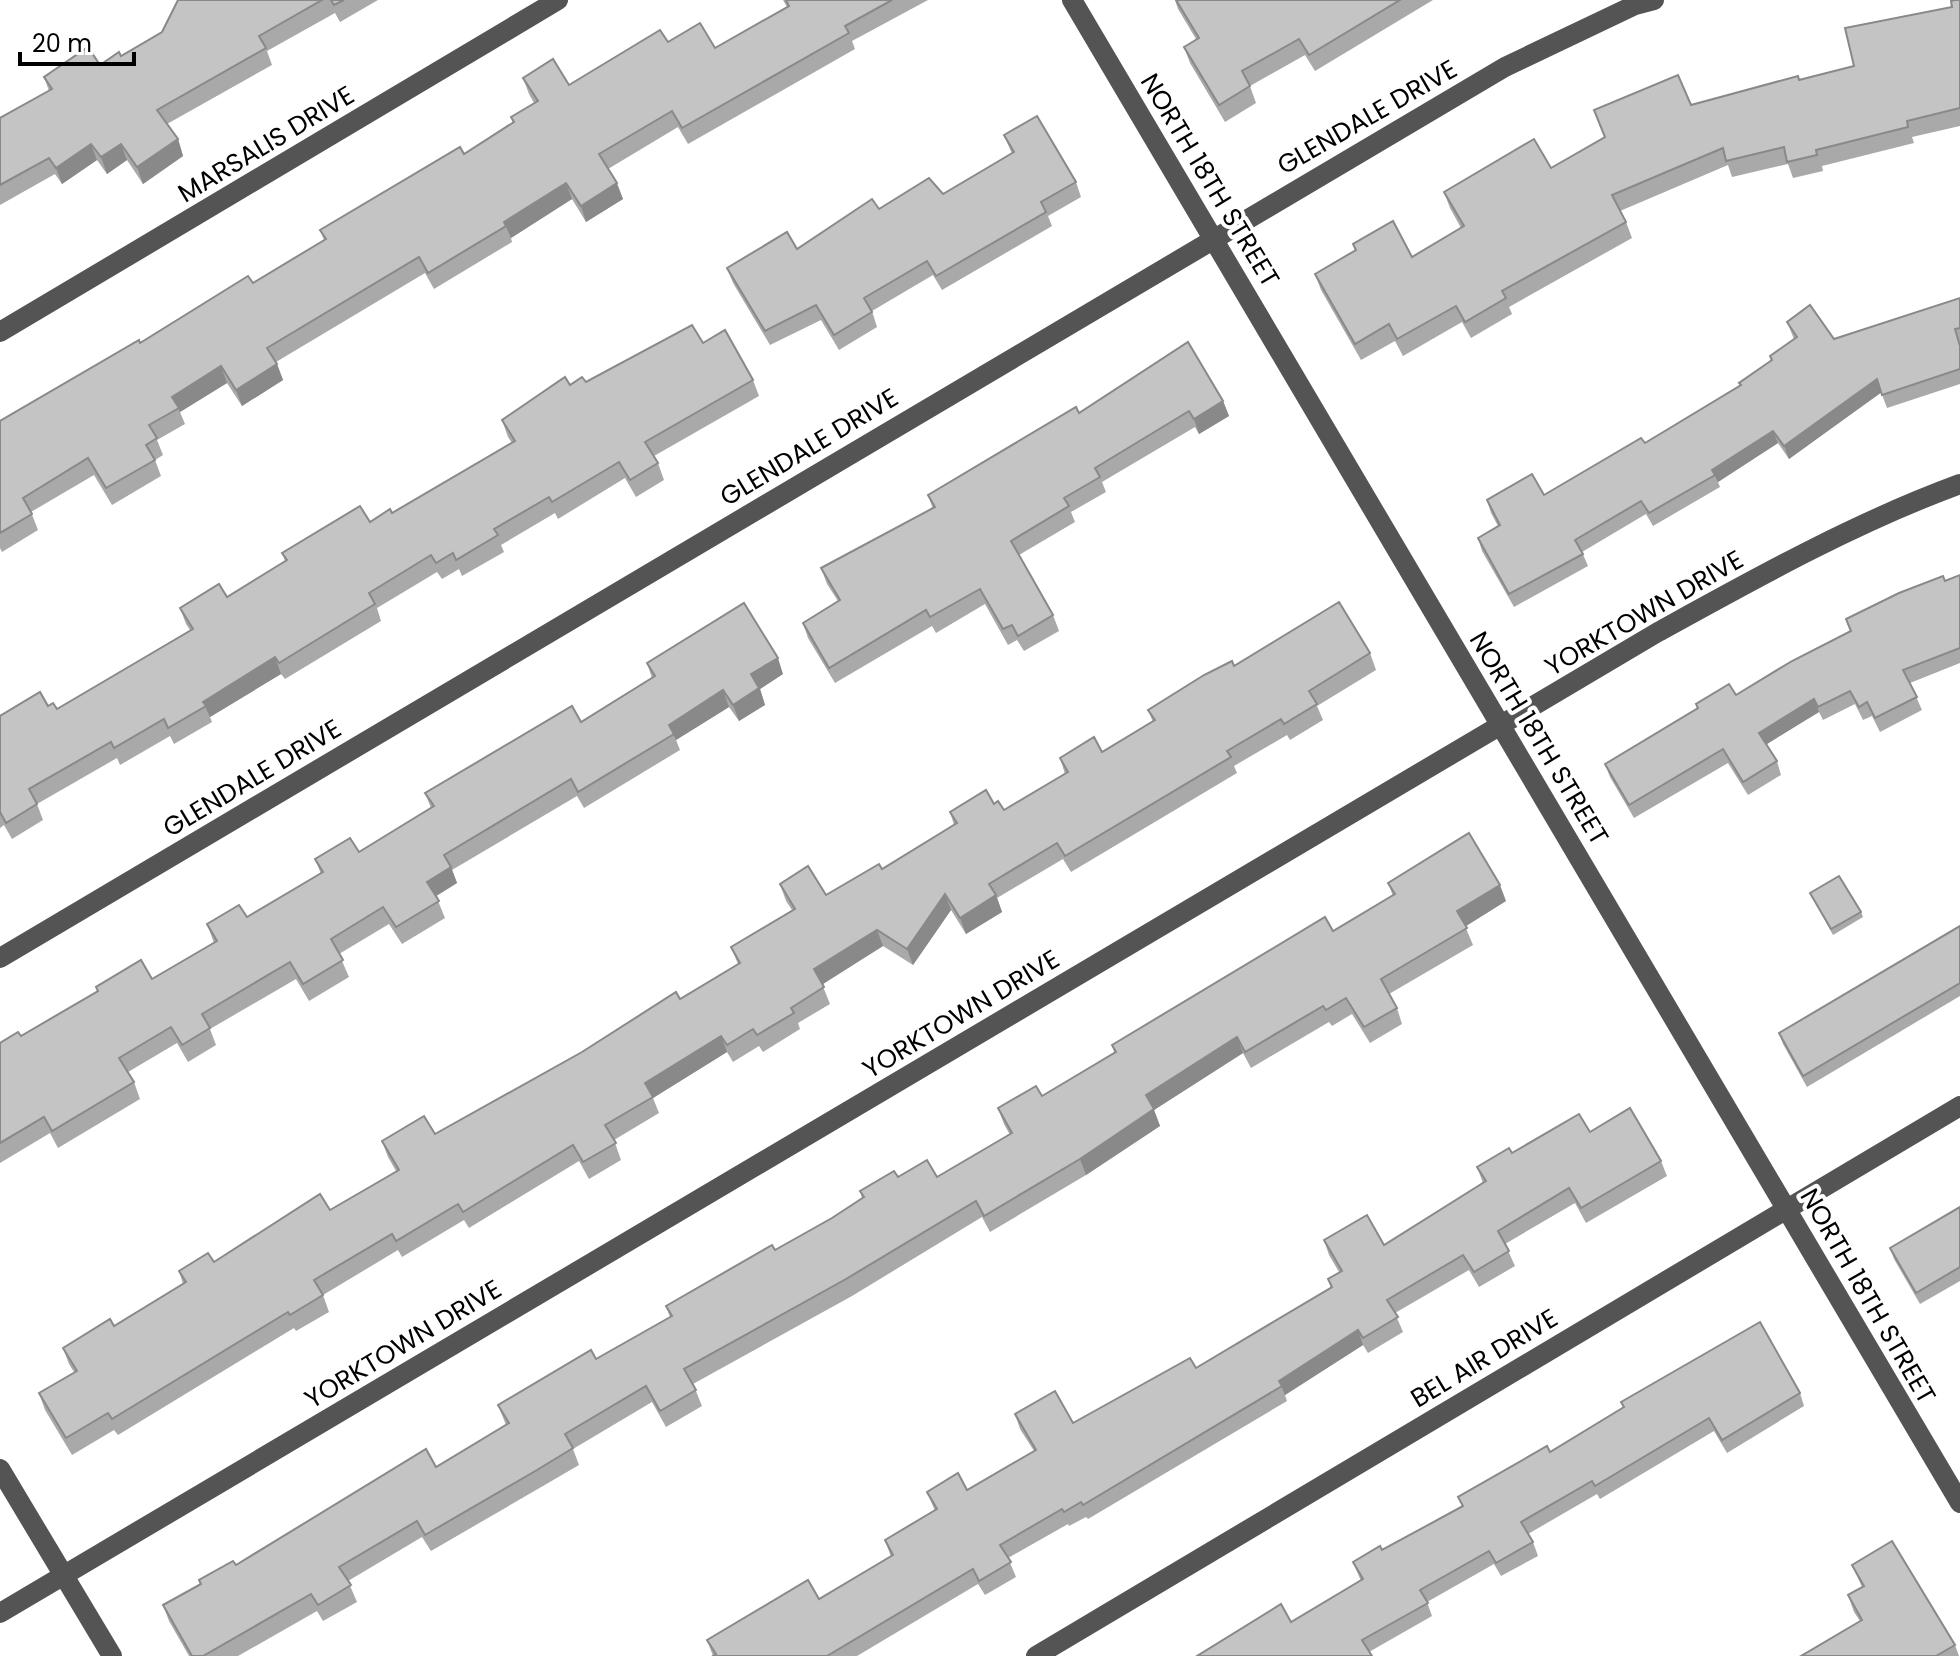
<svg xmlns="http://www.w3.org/2000/svg" width="1960" height="1656" font-family="Poppins,sans-serif">
	<style>
		.lines { fill: none; stroke-linecap: round; stroke-linejoin: round }
		.minor { stroke: #545454; stroke-width: 20 }
		.wall { fill: #a9a9a9 }
		.shaded-wall { fill: #898989 }
		.building { fill: #c4c4c4; stroke: #898989; stroke-width: 2 }
		.labels { text-anchor: middle; dominant-baseline: central; stroke-width: 8; stroke-linejoin: round; paint-order: stroke }
		.street-label { font-size: 26px; fill: #000; stroke: #fff }
	</style>
	<rect width="100%" height="100%" fill="#fff"/>
	<g class="lines">
		<g class="minor">
			<path d="M1072 0 1960 1503"/>
			<path d="M0 332 558 0"/>
			<path d="M0 958 1505 67 1635 5 1654 0"/>
			<path d="M0 1469 112 1656"/>
			<path d="M0 1613 1658 632C1756 578 1854 523 1960 484"/>
			<path d="M1036 1656 1960 1106"/>
		</g>
	</g>
	<g class="wall">
		<path d="M178 0H378L340 22 335 13 267 51 272 65 167 124 178 139 183 156 143 184 127 160 107 174 97 160 62 184 55 174 0 205V118L49 91 44 77 100 65 121 56 162 32Z"/>
		<path d="M783 0H928L852 41 855 49 688 144 678 127 608 169 623 199 586 222 572 199 511 238 512 242 434 289 425 273 276 362 283 380 242 406 227 383 180 412 185 424 157 440 163 455 155 460 161 476 112 505 94 475 31 512 38 530 2 552 0 548V421L140 343 253 283 324 240 320 230 464 154 513 123 511 117 534 103 529 94 523 78 569 85 668 42 715 48 787 7Z"/>
		<path d="M1175 0H1433L1315 71 1305 55 1250 86 1256 103 1225 122 1190 63 1184 47 1196 39 1178 9Z"/>
		<path d="M1960 0V126L1912 137 1914 143 1822 166 1823 171 1793 178 1788 164 1732 177 1728 165 1620 211 1626 222 1632 238 1509 307 1512 314 1471 338 1462 322 1403 356 1395 341 1361 360 1321 290 1315 274 1355 251 1353 244 1412 257 1461 228 1450 208 1444 192 1551 168 1605 138 1594 110 1691 105 1854 66 1952 7Z"/>
		<path d="M1004 135 1076 182 1081 197 1048 216 1052 226 942 290 933 275 872 311 877 327 839 350 821 320 770 345 733 283 727 268 797 249 879 209 943 194 1012 154Z"/>
		<path d="M1960 298V384L1887 408 1881 392 1789 459 1778 443 1718 482 1720 487 1653 526 1646 514 1582 552 1588 566 1514 607 1482 551 1478 538 1498 526 1491 513 1487 500 1544 495 1645 443 1740 386 1739 383 1771 361 1770 356 1794 339 1787 322 1834 339Z"/>
		<path d="M703 343 753 380 759 396 654 456 658 463 664 480 636 497 625 478 558 519 555 513 501 545 504 552 462 576 459 569 442 579 437 572 377 608 381 621 285 679 281 674 210 717 212 722 174 744 170 736 120 765 117 758 37 804 43 820 12 839 4 825 0 828V716L48 706 57 709 190 630 186 624 180 608 227 597 285 561 282 553 392 513 512 443 508 437 502 420 570 385 586 382Z"/>
		<path d="M1223 401 1229 416 1199 434 1195 427 1102 482 1106 492 1071 512 1075 522 1019 555 1053 615 1059 631 1024 651 1017 640 1008 645 985 604 936 633 932 626 835 683 808 638 803 623 838 601 827 584 821 568 933 509 928 495 1079 413Z"/>
		<path d="M1960 575V663L1910 683 1922 710 1880 732 1872 716 1863 720 1855 704 1823 720 1819 712 1766 744 1777 761 1781 775 1748 795 1728 763 1634 818 1610 777 1605 764 1697 709 1696 704 1736 695 1850 631 1846 619Z"/>
		<path d="M1370 653 1376 670 1317 706 1323 720 1290 740 1287 735 1234 766 1237 773 1071 872 1063 859 997 898 1002 912 966 934 951 910 913 965 883 946 822 984 830 1004 798 1023 800 1029 763 1052 759 1046 733 1062 727 1052 653 1098 659 1113 614 1140 621 1160 589 1179 579 1161 469 1228 464 1220 402 1257 398 1250 323 1295 329 1312 296 1331 294 1328 118 1435 114 1430 72 1455 45 1410 39 1393 74 1372 69 1364 63 1348 114 1326 183 1284 179 1271 214 1262 330 1210 396 1171 388 1157 382 1141 435 1134 680 999 738 964 731 947 792 910 786 901 780 884 826 895 882 869 954 825 950 812 994 804 1004 810 1065 774 1060 758 1102 752 1153 722 1148 710 1234 666Z"/>
		<path d="M647 663 783 674 760 689 765 705 739 721 729 707 676 740 680 750 584 808 577 796 452 870 457 883 436 896 445 918 402 944 389 924 339 954 349 977 309 1001 296 979 210 1029 216 1045 188 1062 177 1043 128 1072 134 1082 140 1099 58 1148 50 1133 0 1163V1043L21 1036 98 991 96 987 152 979 214 943 207 924 247 917 321 874 315 859 359 852 431 808 425 793 581 722 652 678Z"/>
		<path d="M1388 883 1506 901 1465 926 1473 945 1389 994 1397 1008 1402 1024 1370 1043 1352 1014 1332 1026 1329 1022 1251 1068 1243 1053 1154 1110 1160 1126 1086 1175 990 1232 982 1217 852 1296 693 1384 702 1406 666 1427 652 1402 573 1449 579 1465 543 1486 431 1551 422 1537 348 1581 357 1602 323 1621 317 1611 238 1656H189L169 1621 163 1605 200 1584 199 1580 236 1565 436 1467 506 1425 498 1405 596 1359 670 1317 666 1306 775 1250 832 1218 862 1198 860 1191 898 1177H937L1010 1135 1004 1124 998 1108 1042 1096 1114 1052 1112 1045 1333 931 1393 896Z"/>
		<path d="M1810 893 1861 912 1863 917 1833 935Z"/>
		<path d="M1960 926V996L1807 1087 1783 1044 1779 1033Z"/>
		<path d="M1590 1132 1661 1161 1667 1176 1586 1223 1575 1203 1505 1244 1515 1266 1479 1287 1469 1270 1395 1313 1403 1332 1368 1353 1363 1345 1285 1395 1287 1401 1088 1519 1086 1517 1069 1526 1068 1524 1008 1558 1016 1577 985 1595 978 1584 857 1656H713L707 1640 819 1599 891 1557 885 1540 935 1511 927 1492 967 1490 1034 1451 1020 1429 1015 1414 1073 1423 1196 1368 1331 1288 1328 1279 1339 1272 1329 1255 1324 1240 1384 1245 1483 1183 1477 1167 1512 1153Z"/>
		<path d="M1960 1207V1281L1920 1304 1894 1259 1890 1248Z"/>
		<path d="M1800 1393 1804 1406 1727 1453 1714 1431 1600 1499 1597 1494 1528 1534 1533 1542 1538 1556 1501 1576 1494 1564 1427 1602 1432 1616 1369 1652 1291 1622 1361 1581 1353 1562 1382 1550 1462 1506 1458 1497 1550 1452 1623 1408 1621 1402Z"/>
		<path d="M1852 1565 1955 1645 1959 1656H1801L1860 1621 1854 1612 1848 1595 1862 1587Z"/>
	</g>
	<g class="shaded-wall">
		<path d="M178 139 183 156 143 184 137 167Z"/>
		<path d="M91 144 97 160 62 184 56 168Z"/>
		<path d="M121 144 127 160 107 174 101 157Z"/>
		<path d="M566 183 572 199 511 238 504 222Z"/>
		<path d="M617 183 623 199 586 222 581 206Z"/>
		<path d="M277 364 283 380 242 406 236 390Z"/>
		<path d="M221 366 227 383 180 412 172 397Z"/>
		<path d="M1877 379 1882 392 1789 459 1784 446Z"/>
		<path d="M1223 401 1229 416 1199 434 1194 419Z"/>
		<path d="M1773 431 1778 443 1718 482 1712 470Z"/>
		<path d="M275 657 281 674 210 717 203 702Z"/>
		<path d="M778 658 783 674 760 689 765 705 739 721 733 705 751 674Z"/>
		<path d="M723 690 729 707 676 740 669 725Z"/>
		<path d="M1814 699 1819 712 1764 746 1759 733Z"/>
		<path d="M451 867 457 883 433 898 427 882Z"/>
		<path d="M1500 885 1506 901 1463 928 1457 911Z"/>
		<path d="M945 894 951 910 913 965 907 949Z"/>
		<path d="M996 895 1002 912 966 934 960 918Z"/>
		<path d="M877 930 883 946 820 986 814 969Z"/>
		<path d="M721 1036 727 1052 653 1098 645 1083Z"/>
		<path d="M1237 1037 1243 1053 1154 1110 1160 1126 1086 1175 1080 1159 1146 1095Z"/>
		<path d="M1358 1330 1363 1345 1285 1395 1279 1381Z"/>
	</g>
	<g class="building">
		<path d="M178 0H322L259 36 266 48 157 110 178 139 137 167 121 144 101 157 91 144 56 168 49 158 0 185V118L52 89 44 77 88 47 100 65 119 52 121 56 162 32Z"/>
		<path d="M331 0H344L334 5Z"/>
		<path d="M786 0H892L845 26 849 33 682 128 672 111 599 154 617 183 581 206 566 183 504 222 506 226 428 273 419 257 267 348 277 364 236 390 221 366 172 397 179 408 149 425 157 438 146 445 155 460 106 488 88 458 23 498 32 514 0 533V421L139 340 140 343 248 276 253 283 326 239 320 230 460 147 464 154 514 122 511 117 538 101 523 78 553 59 569 85 660 30 668 42 700 23 715 48 789 6Z"/>
		<path d="M1176 0H1400L1309 55 1299 39 1242 71 1250 86 1219 105 1184 47 1199 38Z"/>
		<path d="M1955 0H1960V108L1907 121 1908 127 1816 150 1817 155 1787 162 1784 147 1726 161 1723 148 1612 195 1626 222 1502 291 1506 298 1465 322 1456 306 1397 339 1389 324 1355 344 1315 274 1356 250 1353 244 1393 221 1412 257 1464 226 1444 192 1534 139 1551 168 1605 137 1594 110 1678 75 1691 105 1798 76 1799 80 1854 66 1845 28 1952 7 1951 1Z"/>
		<path d="M1037 116 1076 182 1041 202 1046 212 936 276 927 261 864 298 872 312 834 335 816 305 765 331 727 268 787 232 797 249 872 199 879 209 929 178 943 194 1014 152 1004 135Z"/>
		<path d="M1960 298V328L1955 329 1960 346V369L1882 395 1877 379 1784 446 1773 431 1712 470 1715 475 1649 513 1641 501 1575 540 1583 554 1509 594 1478 538 1500 525 1487 500 1532 474 1544 495 1641 438 1645 443 1741 385 1739 383 1772 360 1770 356 1797 337 1787 322 1810 305 1834 339Z"/>
		<path d="M692 325 703 343 725 330 753 380 645 442 658 463 630 480 619 462 552 502 549 497 494 529 498 535 456 560 453 553 436 563 431 555 369 593 375 604 279 663 275 657 203 702 206 706 168 728 164 719 114 748 111 742 29 789 37 804 6 823 0 812V716L40 692 48 706 53 703 57 709 193 629 180 608 219 584 227 597 287 560 282 553 360 506 370 522 390 509 392 513 515 441 502 420 565 377 570 385 582 377 586 382Z"/>
		<path d="M1188 342 1223 401 1194 419 1189 411 1095 468 1100 477 1064 498 1069 506 1011 541 1053 615 1018 636 1012 625 1003 629 980 589 930 617 926 610 829 668 803 623 840 600 821 568 935 507 928 495 1076 407 1079 413Z"/>
		<path d="M1960 575V648L1903 670 1917 697 1875 718 1867 702 1859 707 1850 691 1818 707 1814 699 1759 733 1777 761 1743 782 1723 749 1629 805 1605 764 1698 708 1696 704 1729 684 1736 695 1792 661 1851 631 1846 619 1899 593 1943 576 1945 581Z"/>
		<path d="M1339 602 1370 653 1309 691 1317 704 1284 724 1281 719 1227 751 1231 757 1065 856 1057 843 989 884 996 895 960 918 945 894 907 949 877 930 814 969 824 987 791 1008 794 1013 757 1035 753 1029 727 1045 721 1036 645 1083 653 1097 605 1125 616 1143 583 1162 573 1145 463 1212 458 1204 396 1241 392 1234 314 1280 323 1295 290 1315 288 1312 112 1419 108 1413 66 1438 39 1393 77 1371 63 1348 110 1319 114 1326 186 1282 179 1271 208 1253 214 1262 320 1194 330 1210 399 1170 382 1141 424 1116 435 1134 582 1052 676 992 680 999 740 963 731 947 795 909 780 884 808 866 826 895 879 864 882 869 957 823 950 812 986 790 994 804 998 801 1004 810 1068 772 1060 758 1094 737 1102 752 1155 720 1148 710 1204 675 1232 661 1234 666Z"/>
		<path d="M744 603 778 658 751 674 759 688 733 705 723 690 669 725 674 734 578 792 571 779 444 855 451 867 427 882 439 901 396 927 383 907 331 939 343 960 303 984 290 962 202 1014 210 1028 182 1045 171 1027 119 1058 134 1082 52 1131 44 1117 0 1143V1043L18 1032 21 1036 98 991 96 987 141 960 152 979 217 941 207 924 239 905 247 917 323 872 315 859 350 838 359 852 434 806 425 793 572 706 581 722 655 676 647 663Z"/>
		<path d="M1469 833 1500 885 1457 911 1467 928 1381 979 1397 1008 1364 1027 1346 998 1326 1010 1323 1006 1245 1052 1237 1037 1146 1095 1154 1109 1080 1159 984 1216 976 1201 846 1279 684 1369 696 1390 660 1411 646 1386 565 1434 573 1448 537 1470 425 1535 417 1521 339 1567 351 1585 318 1605 311 1594 203 1656H192L163 1605 201 1584 199 1580 233 1561 236 1565 426 1449 436 1467 509 1423 498 1405 591 1350 596 1359 672 1316 666 1306 772 1245 775 1250 832 1218 864 1197 860 1191 894 1171 898 1177 927 1160 937 1177 1012 1133 998 1108 1036 1086 1042 1096 1116 1052 1112 1045 1325 917 1333 931 1395 894 1388 883Z"/>
		<path d="M1839 876 1861 912 1831 929 1810 893Z"/>
		<path d="M1960 926V983L1803 1076 1779 1033Z"/>
		<path d="M1630 1108 1661 1161 1581 1208 1569 1188 1498 1231 1509 1251 1474 1272 1463 1255 1387 1300 1398 1317 1363 1338 1358 1330 1279 1381 1282 1386 1083 1505 1081 1502 1064 1512 1062 1509 1000 1545 1011 1562 979 1581 973 1569 827 1656H713L716 1654 707 1640 808 1580 819 1599 893 1555 885 1540 937 1509 927 1492 958 1473 967 1490 1036 1450 1015 1414 1055 1391 1073 1423 1190 1358 1196 1368 1332 1287 1328 1279 1342 1271 1324 1240 1367 1215 1384 1245 1486 1181 1477 1167 1509 1148 1512 1153 1579 1114 1590 1132Z"/>
		<path d="M1960 1207V1267L1916 1293 1890 1248Z"/>
		<path d="M1760 1322 1800 1393 1722 1440 1709 1418 1595 1486 1592 1481 1521 1522 1533 1542 1496 1563 1489 1551 1420 1590 1428 1603 1362 1640 1372 1656H1197L1281 1604 1291 1622 1363 1579 1353 1562 1380 1546 1382 1550 1463 1506 1458 1497 1547 1446 1550 1452 1624 1407 1621 1402Z"/>
		<path d="M1892 1541 1955 1645 1936 1656H1801L1862 1620 1848 1595 1864 1586 1852 1565Z"/>
	</g>
	<g class="labels">
		<g class="street-label">
			<text transform="translate(1367 117) rotate(-30)">GLENDALE DRIVE</text>
			<text transform="translate(266 144) rotate(-31)">MARSALIS DRIVE</text>
			<text transform="translate(1210 180) rotate(59)">NORTH 18TH STREET</text>
			<text transform="translate(809 447) rotate(-31)">GLENDALE DRIVE</text>
			<text transform="translate(1644 613) rotate(-30)">YORKTOWN DRIVE</text>
			<text transform="translate(1539 738) rotate(59)">NORTH 18TH STREET</text>
			<text transform="translate(252 778) rotate(-31)">GLENDALE DRIVE</text>
			<text transform="translate(961 1014) rotate(-31)">YORKTOWN DRIVE</text>
			<text transform="translate(1868 1296) rotate(60)">NORTH 18TH STREET</text>
			<text transform="translate(403 1344) rotate(-31)">YORKTOWN DRIVE</text>
			<text transform="translate(1484 1358) rotate(-31)">BEL AIR DRIVE</text>
		</g>
	</g>
	<path d="M20 52v12h114v-12" fill="none" stroke="#000000" stroke-width="4"/>
	<text x="32" y="52" font-size="24" fill="#000000" stroke="#ffffff" stroke-width="6" paint-order="stroke">20 m</text>
</svg>
